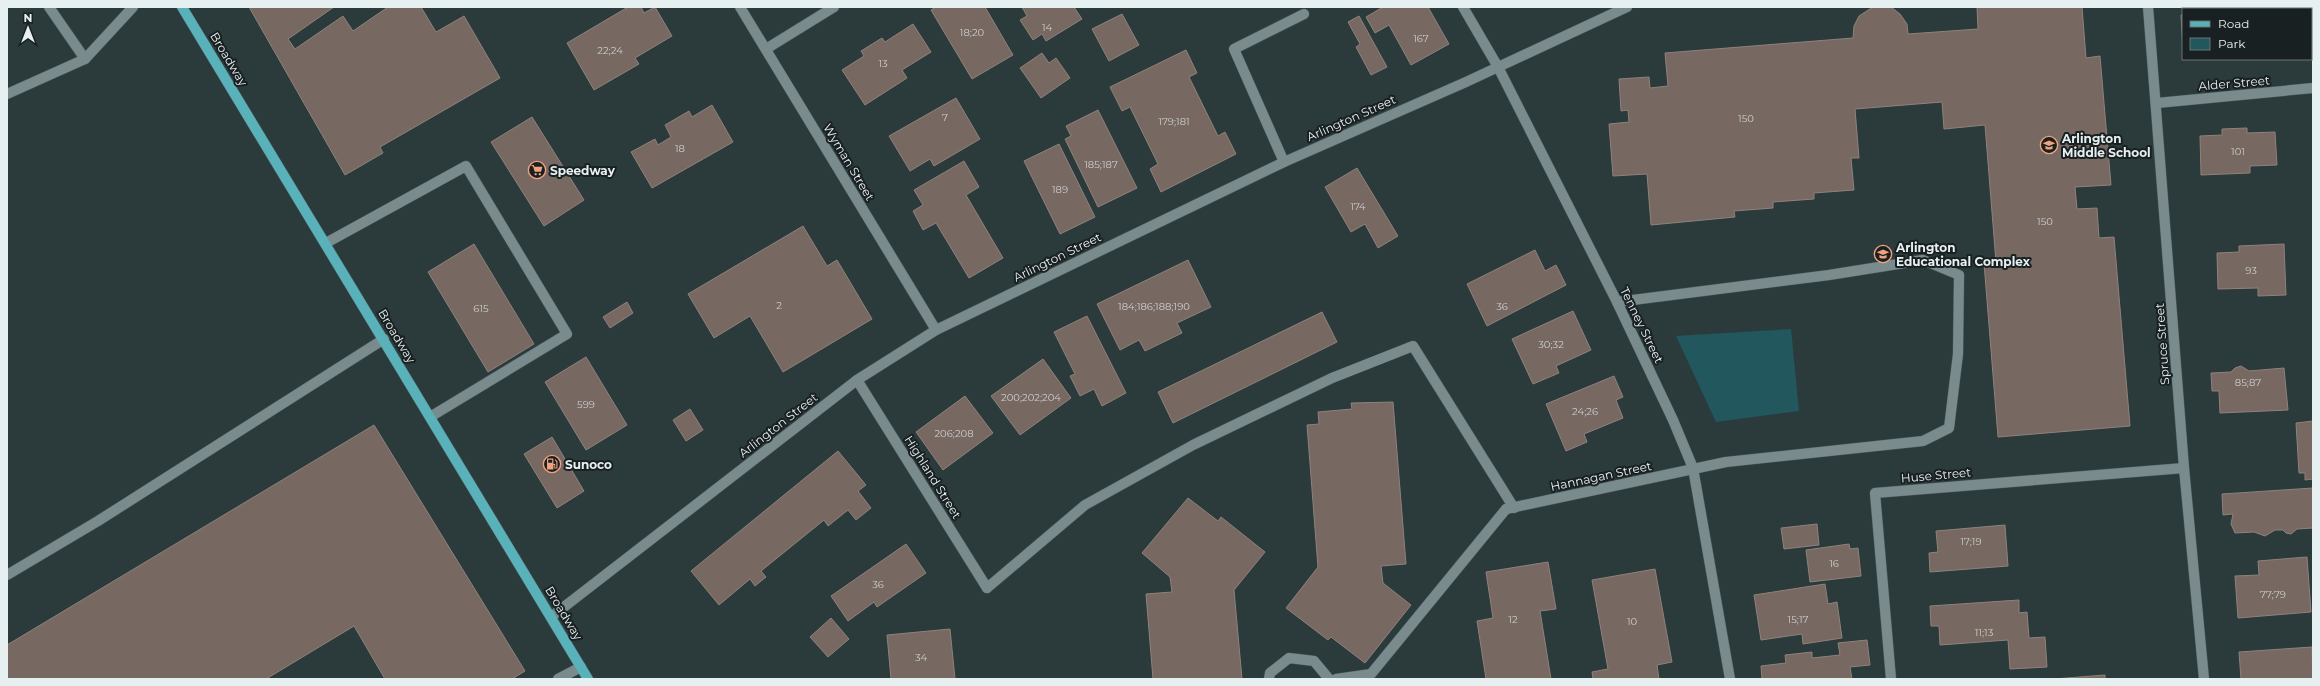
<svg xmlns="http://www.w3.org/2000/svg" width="2320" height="686" font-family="Montserrat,sans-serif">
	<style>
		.green { fill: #21575d }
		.building { fill: #776862; stroke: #90817b }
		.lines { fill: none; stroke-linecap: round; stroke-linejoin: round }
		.service-casing { stroke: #4a5859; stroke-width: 11 }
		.minor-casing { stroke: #4a5859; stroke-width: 11 }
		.tertiary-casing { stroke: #4a5859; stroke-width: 11 }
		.primary-casing { stroke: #4a5859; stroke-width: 11 }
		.service { stroke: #7a8b8d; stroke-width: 10 }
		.minor { stroke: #7a8b8d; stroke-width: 10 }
		.tertiary { stroke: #7a8b8d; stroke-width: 10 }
		.primary { stroke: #59b1ba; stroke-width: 10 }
		.labels { text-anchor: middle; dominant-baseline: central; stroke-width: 4; stroke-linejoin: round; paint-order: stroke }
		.number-label { font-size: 10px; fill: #cbcecd }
		.street-label { font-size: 12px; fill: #e7f0f1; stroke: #192021 }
		.poi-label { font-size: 12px; font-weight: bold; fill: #e7f0f1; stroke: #192021; text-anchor: start }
	</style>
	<rect width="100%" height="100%" fill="#2b3b3c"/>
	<path class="green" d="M1791 329 1799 411 1716 422 1676 336Z"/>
	<g class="building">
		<path d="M249 7H334L288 39 295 49 343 16 353 31 388 7H421L436 32 464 16 500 78 380 147 383 153 345 175Z"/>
		<path d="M628 7H641L644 13 655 7 672 36 635 58 639 64 594 90 567 43Z"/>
		<path d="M936 7H985L1013 55 972 79 931 10Z"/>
		<path d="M1022 7H1074L1082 19 1046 41 1042 34 1033 40 1020 20 1027 16Z"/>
		<path d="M1383 7H1428L1449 44 1411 65 1389 25 1375 33 1366 17Z"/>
		<path d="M1873 7H1891L1900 14 1907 24 1908 34 1978 29 1977 7H2082L2086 58 2100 56 2111 185 2075 187 2077 209 2097 208 2099 238 2114 237 2130 426 1998 437 1984 263 1996 262 1985 125 1944 129 1942 102 1855 109 1859 158H1851L1854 190 1814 193V199L1773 202V208L1734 211 1735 217 1651 225 1647 174 1613 176 1609 124 1629 122 1628 110 1621 111 1619 79 1649 77 1650 88 1668 86 1665 53 1853 38 1854 26 1859 16Z"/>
		<path d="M1122 14 1139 45 1109 61 1092 29Z"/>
		<path d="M2183 14V51L2181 15Z"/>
		<path d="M1359 16 1387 67 1371 75 1356 47 1360 44 1348 22Z"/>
		<path d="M913 24 931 52 902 70 907 78 865 105 842 70 864 56 861 51 882 38 885 42Z"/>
		<path d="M1186 50 1197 73 1189 77 1218 136 1225 132 1236 154 1161 192 1150 169 1158 164 1130 107 1122 111 1110 87Z"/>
		<path d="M1042 53 1049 63 1056 58 1070 78 1041 98 1020 68Z"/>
		<path d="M956 98 980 139 934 166 930 159 910 171 889 136Z"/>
		<path d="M712 105 733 142 652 188 631 152 655 139 658 145 671 137 665 125 689 111 692 117Z"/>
		<path d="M1098 110 1137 188 1098 207 1065 139 1071 136 1066 126Z"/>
		<path d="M532 117 584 200 544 226 491 142Z"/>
		<path d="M2247 128V133L2275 132 2277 165 2250 166V173L2201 175 2200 136 2222 135V129Z"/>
		<path d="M1059 144 1095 217 1060 234 1024 161Z"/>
		<path d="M964 161 979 187 966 195 1003 258 969 278 936 223 923 230 913 211 923 205 914 190Z"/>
		<path d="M1357 168 1398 236 1378 248 1365 224 1351 232 1325 187Z"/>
		<path d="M803 226 827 266 837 260 872 319 783 372 750 316 714 338 688 294Z"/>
		<path d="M474 244 534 344 488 372 428 272Z"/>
		<path d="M2284 244 2286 295 2258 296V288L2218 289 2217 253 2239 252V246Z"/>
		<path d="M1535 250 1545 271 1556 265 1566 285 1487 326 1467 284Z"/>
		<path d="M1188 260 1211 307 1177 323 1182 333 1145 351 1139 340 1120 350 1097 304Z"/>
		<path d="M627 302 633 313 610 328 603 317Z"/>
		<path d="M1573 311 1591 350 1556 366 1559 373 1533 384 1512 339Z"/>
		<path d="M1322 312 1337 342 1173 423 1158 392Z"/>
		<path d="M1087 316 1126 393 1102 406 1094 389 1080 396 1070 376 1075 374 1054 332Z"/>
		<path d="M586 357 627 425 586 450 545 382Z"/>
		<path d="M1043 359 1071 398 1020 435 991 396Z"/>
		<path d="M2241 366 2249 371 2284 368 2288 410 2220 413 2219 391H2212L2211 373 2231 372 2235 368Z"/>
		<path d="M1614 376 1623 397 1616 400 1623 418 1584 434 1587 442 1566 451 1546 404Z"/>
		<path d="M965 396 993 433 943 470 916 432Z"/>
		<path d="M1393 402 1406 564 1381 566 1383 583 1411 605 1365 663 1331 637 1328 640 1286 608 1318 567 1307 425 1319 424 1318 412 1352 409 1351 403Z"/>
		<path d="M690 409 703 430 686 441 673 420Z"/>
		<path d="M2313 421V479L2305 480V473H2299L2296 423Z"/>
		<path d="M374 425 525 671 512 679H385L354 626 266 679H7V645Z"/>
		<path d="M552 437 584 491 557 508 524 454Z"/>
		<path d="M838 451 866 485 858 491 871 508 856 520 848 510 828 526 824 520 761 571 766 577 755 586 750 579 719 605 691 571Z"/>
		<path d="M2313 488V528L2297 529 2291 534 2286 533 2283 530H2275L2265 536 2254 532 2235 533 2231 524 2233 514 2223 515 2222 494Z"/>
		<path d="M1188 498 1218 521 1221 517 1265 552 1234 590 1242 679H1153L1146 594 1172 592 1170 577 1142 553Z"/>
		<path d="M1817 524 1819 545 1784 549 1781 528Z"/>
		<path d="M2005 525 2008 566 1930 572 1929 553 1938 552 1936 531Z"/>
		<path d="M906 544 926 573 877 607 874 602 848 621 831 596Z"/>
		<path d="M1849 544 1850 549 1858 548 1861 576 1810 582 1806 550Z"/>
		<path d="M2307 557 2311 612 2238 618 2235 576 2259 575 2258 561Z"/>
		<path d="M1548 562 1556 609 1540 611 1551 679H1486L1477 621 1493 618 1486 572Z"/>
		<path d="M1655 569 1672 662 1657 665 1659 679H1593L1592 672 1608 669 1592 580Z"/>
		<path d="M1825 584 1828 604 1837 602 1842 638 1803 644 1802 634 1761 640 1754 595Z"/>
		<path d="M2019 600V613L2027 612 2029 638 2045 637 2047 667 2010 669 2008 640 1940 645 1939 626H1931L1930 606Z"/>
		<path d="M831 618 849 639 828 657 810 637Z"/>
		<path d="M950 629 955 679H891L887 635Z"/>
		<path d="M1867 640 1870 665 1850 667 1852 679H1762L1761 666 1786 663 1785 655 1812 652V658L1840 655 1838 643Z"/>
		<path d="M2312 647 2313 679H2241L2239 652Z"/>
		<path d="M2105 675V679H2054Z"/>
	</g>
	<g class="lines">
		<defs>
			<g id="service">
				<path d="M49 7 85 59"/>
				<path d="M1284 162 1234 49 1304 14"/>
				<path d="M326 243 466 166 567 334 430 417"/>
				<path d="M7 575 98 521 384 339"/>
				<path d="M987 588 1085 505 1193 445 1332 378 1413 346 1514 508"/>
				<path d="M558 679 581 667"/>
				<path d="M1269 679 1270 673 1289 658 1314 661 1329 679"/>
				<path d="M1336 679 1371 674 1506 509 1726 462 1923 441 1949 428 1958 354 1959 275 1923 260 1829 275 1617 302"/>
			</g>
			<g id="minor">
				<path d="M740 7 936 330"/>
				<path d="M1463 7 1498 67 1617 302 1673 420 1693 468 1730 679"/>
				<path d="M2148 7 2184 468 2204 679"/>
				<path d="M766 49 834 7"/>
				<path d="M7 94 85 59 133 7"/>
				<path d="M2157 103 2313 88"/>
				<path d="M857 380 987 588"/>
				<path d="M1891 679 1875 493 2184 468"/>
			</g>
			<path id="tertiary" d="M551 617 857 380 936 330 1284 162 1466 82 1627 7"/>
			<path id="primary" d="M182 7 588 679"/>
		</defs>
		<use href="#service" class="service-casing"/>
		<use href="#minor" class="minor-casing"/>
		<use href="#tertiary" class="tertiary-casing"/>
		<use href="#primary" class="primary-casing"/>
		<use href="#service" class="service"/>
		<use href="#minor" class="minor"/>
		<use href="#tertiary" class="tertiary"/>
		<use href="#primary" class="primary"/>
	</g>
	<defs>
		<symbol id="school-ring" viewBox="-11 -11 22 22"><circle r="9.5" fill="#192021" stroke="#f1a17d" stroke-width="1.5"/><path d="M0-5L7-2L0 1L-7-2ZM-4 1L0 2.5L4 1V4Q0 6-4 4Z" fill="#f1a17d"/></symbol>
		<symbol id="supermarket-ring" viewBox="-11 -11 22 22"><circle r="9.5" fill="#192021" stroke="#f1a17d" stroke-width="1.5"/><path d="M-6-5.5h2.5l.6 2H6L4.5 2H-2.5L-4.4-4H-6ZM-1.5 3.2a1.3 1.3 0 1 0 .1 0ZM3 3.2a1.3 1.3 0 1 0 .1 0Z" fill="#f1a17d"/></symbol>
		<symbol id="fuel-ring" viewBox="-11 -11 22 22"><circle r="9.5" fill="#192021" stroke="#f1a17d" stroke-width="1.5"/><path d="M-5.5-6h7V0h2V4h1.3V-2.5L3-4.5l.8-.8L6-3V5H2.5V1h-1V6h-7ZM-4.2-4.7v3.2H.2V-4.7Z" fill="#f1a17d"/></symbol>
	</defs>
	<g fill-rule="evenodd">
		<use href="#school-ring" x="2039" y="135" width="20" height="20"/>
		<use href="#supermarket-ring" x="527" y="160" width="20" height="20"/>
		<use href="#school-ring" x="1873" y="244" width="20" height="20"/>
		<use href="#fuel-ring" x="542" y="454" width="20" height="20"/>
	</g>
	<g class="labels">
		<g class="number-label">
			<text x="1047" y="27">14</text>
			<text x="972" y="32">18;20</text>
			<text x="1421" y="38">167</text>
			<text x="610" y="50">22;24</text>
			<text x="883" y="63">13</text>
			<text x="945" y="117">7</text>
			<text x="1746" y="118">150</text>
			<text x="1174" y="121">179;181</text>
			<text x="680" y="148">18</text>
			<text x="2238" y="151">101</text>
			<text x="1101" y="164">185;187</text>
			<text x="1060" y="189">189</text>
			<text x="1358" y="206">174</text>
			<text x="2045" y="221">150</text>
			<text x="2251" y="270">93</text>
			<text x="779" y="305">2</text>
			<text x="1154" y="306">184;186;188;190</text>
			<text x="1502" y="306">36</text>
			<text x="481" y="308">615</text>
			<text x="1551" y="344">30;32</text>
			<text x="2248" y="382">85;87</text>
			<text x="1031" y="397">200;202;204</text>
			<text x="586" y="404">599</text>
			<text x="1585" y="411">24;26</text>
			<text x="954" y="433">206;208</text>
			<text x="1971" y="541">17;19</text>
			<text x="1834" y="563">16</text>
			<text x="878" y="584">36</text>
			<text x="2273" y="594">77;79</text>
			<text x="1513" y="619">12</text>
			<text x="1798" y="619">15;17</text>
			<text x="1632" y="621">10</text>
			<text x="1984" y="632">11;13</text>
			<text x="921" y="657">34</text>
		</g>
		<g class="street-label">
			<text transform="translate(229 59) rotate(59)">Broadway</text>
			<text transform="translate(2234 83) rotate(-5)">Alder Street</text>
			<text transform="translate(1351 118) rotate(-24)">Arlington Street</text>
			<text transform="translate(849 162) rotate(59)">Wyman Street</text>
			<text transform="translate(1057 257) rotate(-26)">Arlington Street</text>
			<text transform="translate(1642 325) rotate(64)">Tenney Street</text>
			<text transform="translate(397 336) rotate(59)">Broadway</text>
			<text transform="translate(2162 344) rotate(-94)">Spruce Street</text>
			<text transform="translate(778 425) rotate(-38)">Arlington Street</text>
			<text transform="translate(1936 475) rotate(-5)">Huse Street</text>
			<text transform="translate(1601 476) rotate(-12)">Hannagan Street</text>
			<text transform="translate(933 477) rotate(58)">Highland Street</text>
			<text transform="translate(564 613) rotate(59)">Broadway</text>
		</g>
		<g class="poi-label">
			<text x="2062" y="138">Arlington<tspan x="2062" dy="14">Middle School</tspan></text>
			<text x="550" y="170">Speedway</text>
			<text x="1896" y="247">Arlington<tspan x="1896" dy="14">Educational Complex</tspan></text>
			<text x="565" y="464">Sunoco</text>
		</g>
	</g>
	<rect width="2320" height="686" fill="none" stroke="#e7f0f1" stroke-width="16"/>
	<rect x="2182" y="8" width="130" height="52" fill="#192021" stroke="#6b7374"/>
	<rect x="2190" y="21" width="20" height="6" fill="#59b1ba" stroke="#6b7374"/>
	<text x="2218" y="28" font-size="12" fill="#e7f0f1">Road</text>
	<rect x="2190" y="38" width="20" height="12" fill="#21575d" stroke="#6b7374"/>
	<text x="2218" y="48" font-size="12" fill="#e7f0f1">Park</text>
	<g transform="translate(28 28)" stroke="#192021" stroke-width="3" paint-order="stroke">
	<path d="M0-3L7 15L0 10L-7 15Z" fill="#e7f0f1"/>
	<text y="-6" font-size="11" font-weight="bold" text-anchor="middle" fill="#e7f0f1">N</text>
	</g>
</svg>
